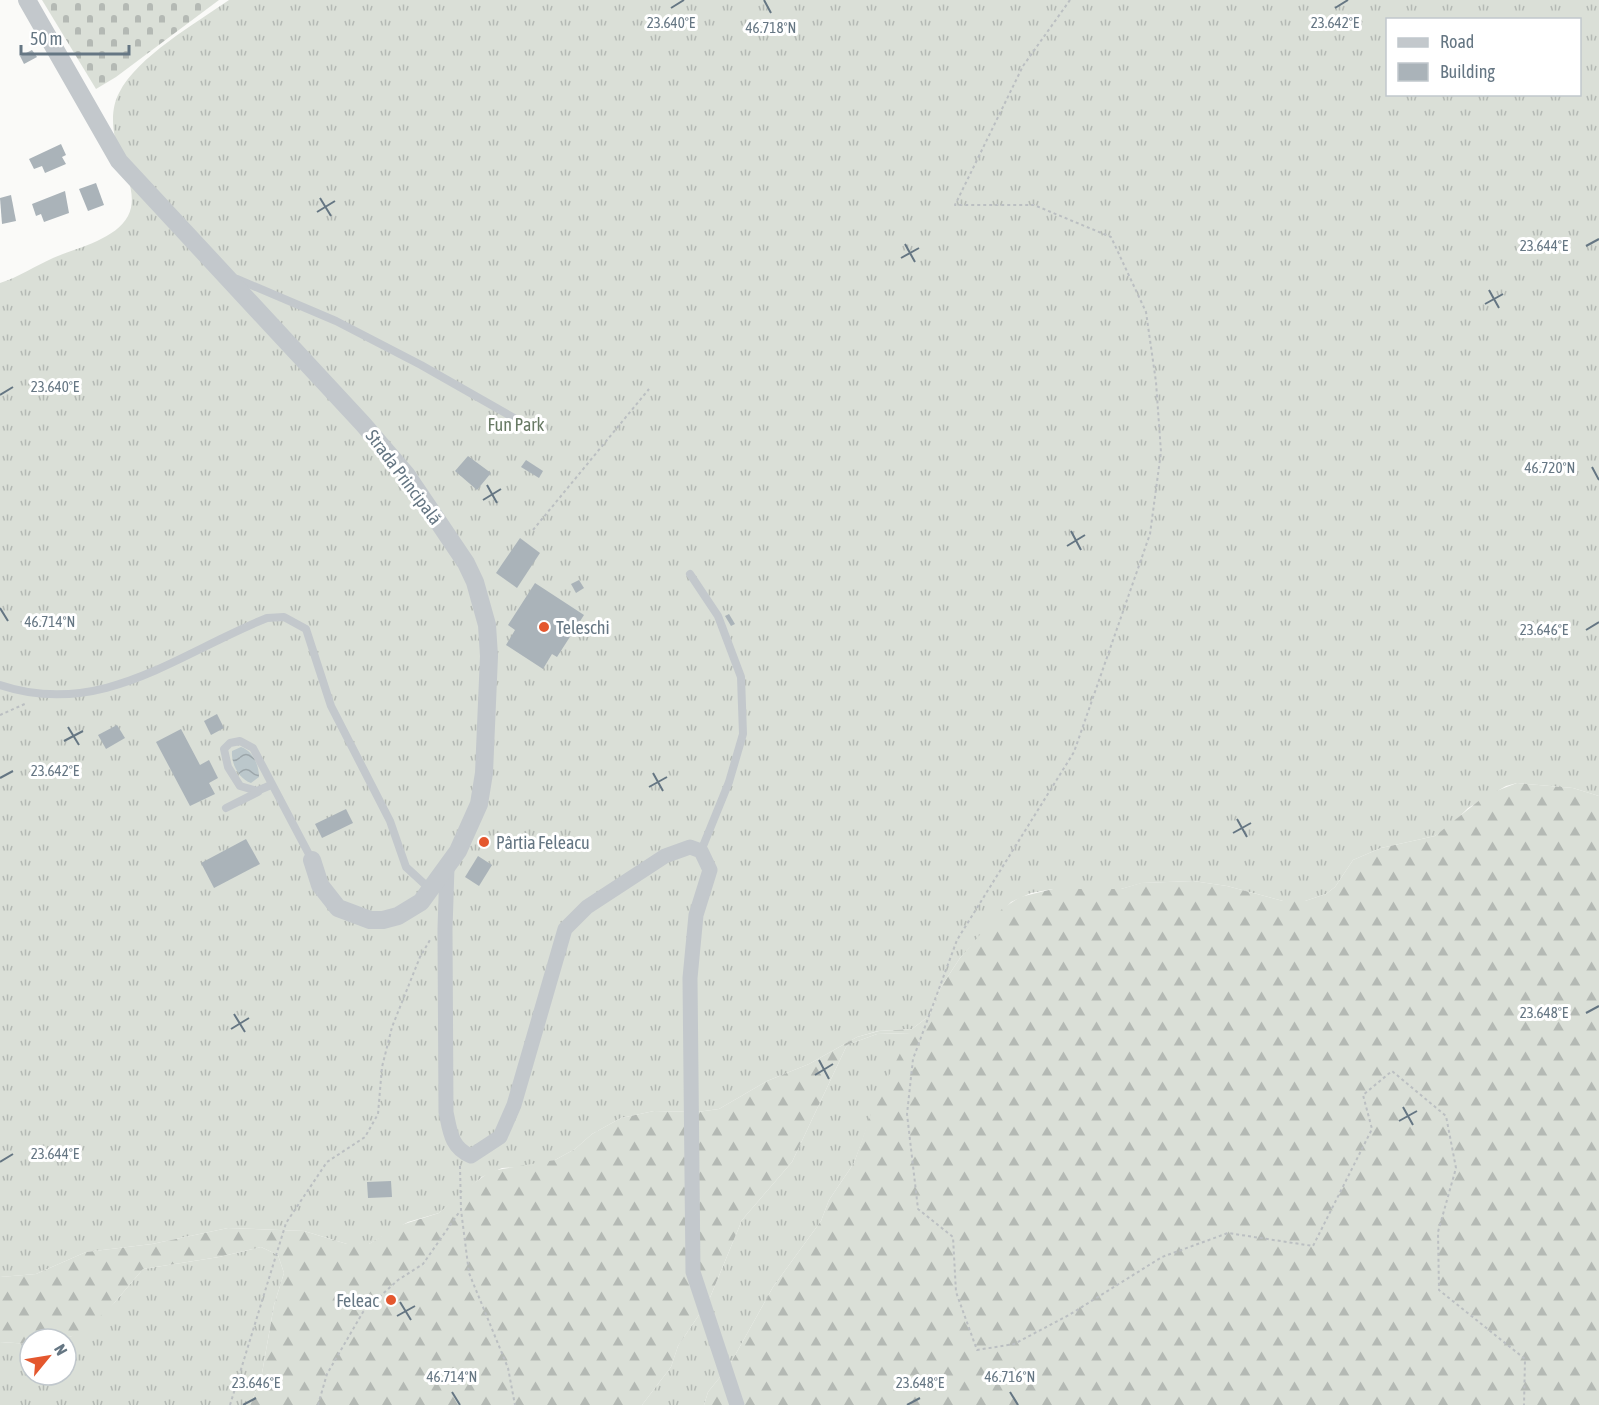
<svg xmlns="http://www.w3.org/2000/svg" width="1599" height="1405" font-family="'Asap Condensed',sans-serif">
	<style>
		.grass { fill: url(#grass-tufts); fill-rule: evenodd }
		.forest { fill: url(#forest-firs) }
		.cemetery { fill: url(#cemetery-stones) }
		.water { fill: url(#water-waves) }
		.building { fill: #aab3b9 }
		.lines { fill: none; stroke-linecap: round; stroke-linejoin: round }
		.path { stroke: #bbbfc2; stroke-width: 2; stroke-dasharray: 3 3; stroke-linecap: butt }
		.service { stroke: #c3c8cc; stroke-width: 8 }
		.minor { stroke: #c3c8cc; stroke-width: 15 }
		.tertiary { stroke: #c3c8cc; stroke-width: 18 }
		.ticks { fill: none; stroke: #657683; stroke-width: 2 }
		.poi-dot { fill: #e4572e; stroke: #fff; stroke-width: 2 }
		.labels { text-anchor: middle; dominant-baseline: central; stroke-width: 6; stroke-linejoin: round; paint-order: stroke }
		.park-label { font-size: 18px; fill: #687a64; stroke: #fff }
		.street-label { font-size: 18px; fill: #657683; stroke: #fff }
		.poi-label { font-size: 18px; fill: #657683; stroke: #fff; text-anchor: start }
		.ticks-label { font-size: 15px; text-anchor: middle; fill: #657683; stroke: #fff; stroke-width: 6; stroke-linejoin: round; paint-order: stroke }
	</style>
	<defs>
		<pattern id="grass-tufts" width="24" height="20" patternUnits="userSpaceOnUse" patternTransform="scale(1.5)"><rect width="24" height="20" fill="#dadfd7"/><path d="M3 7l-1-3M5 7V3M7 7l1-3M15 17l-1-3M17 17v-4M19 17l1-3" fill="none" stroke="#b4b9b4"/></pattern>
		<pattern id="forest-firs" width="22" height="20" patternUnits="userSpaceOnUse" patternTransform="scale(1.5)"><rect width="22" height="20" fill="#dadfd7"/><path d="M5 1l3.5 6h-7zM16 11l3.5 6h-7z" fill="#b4b9b4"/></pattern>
		<pattern id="cemetery-stones" width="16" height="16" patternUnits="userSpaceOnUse" patternTransform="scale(1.5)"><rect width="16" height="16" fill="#dadfd7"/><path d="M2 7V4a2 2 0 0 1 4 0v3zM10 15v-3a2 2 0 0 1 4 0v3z" fill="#b4b9b4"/></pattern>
		<pattern id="water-waves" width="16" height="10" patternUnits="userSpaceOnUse" patternTransform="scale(1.5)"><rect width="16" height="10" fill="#bbc7cb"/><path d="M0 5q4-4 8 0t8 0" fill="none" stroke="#9ca6aa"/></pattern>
	</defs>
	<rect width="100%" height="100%" fill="#fafaf8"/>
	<g class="grass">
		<path d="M229 0H1599V796L1573 788 1517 783 1506 786 1468 808 1453 823 1435 836 1381 848 1353 860 1335 887 1326 894 1305 901H1283L1227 886 1193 881 1142 883 1121 889H1053L1031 893 1011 902 960 958 941 987 929 1016 912 1029 878 1031 857 1037 809 1064 767 1081 719 1109 697 1112 654 1111 621 1118 592 1134 575 1149 555 1160 534 1166 502 1168 482 1177 439 1213 408 1222 369 1244H347L304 1231 228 1228 152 1244 86 1252 36 1274 0 1277V283C19 277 35 266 53 258 76 248 115 240 128 216 138 197 126 174 120 155 113 136 109 112 119 93 138 56 195 24 229 0ZM1388 20H1580V94H1388Z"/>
		<path d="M911 1033 870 1119 854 1163 829 1200 821 1221 773 1287 729 1366 708 1392 704 1405H642L671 1367 678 1346 709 1300 742 1220 792 1162 847 1045 877 1034Z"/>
		<path d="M261 1247 278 1255 284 1273 274 1305 261 1379 250 1405H0V1342L30 1344V1375H66V1339H62L72 1336 115 1302 143 1269 219 1257Z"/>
	</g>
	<path class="forest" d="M1517 783 1573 788 1599 796V1405H704L708 1392 729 1366 773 1287 821 1221 829 1200 854 1163 873 1108 910 1033 877 1034 847 1045 792 1162 742 1220 709 1300 678 1346 671 1367 642 1405H250L261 1379 274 1305 284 1273 278 1255 261 1247 219 1257 143 1269 115 1302 83 1333 62 1339H30V1344L0 1342V1277L36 1274 86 1252 152 1244 228 1228 304 1231 347 1244H369L398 1226 439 1213 463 1191 491 1171 555 1160 575 1149 592 1134 621 1118 654 1111 697 1112 719 1109 767 1081 809 1064 857 1037 879 1031 912 1029 929 1016 941 987 960 958 1002 909 1020 897 1053 889H1121L1141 883 1193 881 1227 886 1283 901H1305L1326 894 1335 887 1353 860 1381 848 1435 836 1486 795Z"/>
	<path class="cemetery" d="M42 0H219L116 77 96 89Z"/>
	<path class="water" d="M241 747C253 751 259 765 259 777L251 783C239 779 231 764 232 751Z"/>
	<g class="building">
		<path d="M32 50 37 57 24 64 20 56Z"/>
		<path d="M61 144 66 155 62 157 66 164 45 173 42 166 34 169 29 159Z"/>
		<path d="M96 183 104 205 88 211 79 189Z"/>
		<path d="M65 191 69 213 44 222 41 214 36 216 32 204Z"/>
		<path d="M11 195 16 221 2 224 0 198Z"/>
		<path d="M468 456 491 473 477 490 455 471Z"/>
		<path d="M526 460 543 471 539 478 521 467Z"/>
		<path d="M520 538 540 553 517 588 496 573Z"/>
		<path d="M579 580 584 588 576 593 571 584Z"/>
		<path d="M535 583 584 615 557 657 552 654 543 669 506 645 515 630 508 625Z"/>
		<path d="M729 614 735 624 731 626 725 616Z"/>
		<path d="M217 714 224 728 211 735 204 721Z"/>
		<path d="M117 725 125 738 106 749 98 735Z"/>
		<path d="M181 729 200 765 209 760 218 778 209 783 215 794 190 806 156 742Z"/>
		<path d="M346 809 353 823 322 838 315 824Z"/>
		<path d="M246 839 260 864 214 888 201 863Z"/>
		<path d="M478 856 492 865 479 886 465 877Z"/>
		<path d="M391 1181 392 1197 368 1198 367 1182Z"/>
	</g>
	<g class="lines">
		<g class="path">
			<path d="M1070 0 1023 66 955 205H1034L1111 237 1146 312 1156 382 1161 452 1150 534 1074 752 957 940 913 1059 907 1114 918 1209 953 1237 956 1292 977 1350 1014 1344 1069 1315 1162 1257 1228 1233 1313 1246 1372 1129 1363 1095 1392 1071 1446 1116 1456 1168 1438 1232 1439 1290 1525 1359 1524 1405"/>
			<path d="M533 530 649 389"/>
			<path d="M0 715 27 703"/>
			<path d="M460 1166 461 1210 469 1273 508 1368 515 1405"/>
			<path d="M230 1405 286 1223 327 1162 365 1137 378 1114 382 1067 392 1027 420 957 430 940"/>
			<path d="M318 1405 327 1374 363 1312 398 1280 423 1264 460 1211"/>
		</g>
		<g class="service">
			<path d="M237 279 336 321 421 365 530 427"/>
			<path d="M690 574 718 616 741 677 743 734 729 782 701 851"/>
			<path d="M0 685C101 719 179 653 267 618L284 617 306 629 331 706 390 821 406 867 431 890"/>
			<path d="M271 785 257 791 240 786 228 767 224 749 230 743 240 741 253 748 312 860"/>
			<path d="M226 808 258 792"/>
		</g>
		<path class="minor" d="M447 867 445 929 446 1112C450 1131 451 1148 471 1156L500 1137 514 1105 565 929 587 907 665 856 690 847 701 851 710 870 696 915 690 978 693 1272 737 1405"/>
		<path class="tertiary" d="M27 0 119 161 363 424 406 474 466 563 475 582 487 625 489 656 484 773 479 804 458 851 421 902 398 916 383 920H370L338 908 320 885 312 860"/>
	</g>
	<path class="ticks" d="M764 0 771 13M671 8 684 0M1335 8 1348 0M320 198 331 216M317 212 335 201M905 244 915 262M1586 246 1599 239M901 258 919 248M1489 290 1499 308M1485 304 1503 294M0 395 13 387M1592 467 1599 480M487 485 497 503M483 500 501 489M1071 531 1081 550M1067 546 1085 535M0 608 8 621M1586 630 1599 622M68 727 79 745M64 741 83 731M653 773 663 791M0 778 13 771M649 787 667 777M1237 819 1247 837M1233 833 1251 823M1586 1013 1599 1006M234 1014 245 1032M231 1029 249 1018M819 1060 829 1079M815 1075 833 1064M1403 1107 1413 1125M1399 1121 1417 1111M0 1162 13 1154M400 1302 411 1320M397 1316 415 1306M452 1392 460 1405M1010 1392 1018 1405M243 1405 256 1398M907 1405 920 1398"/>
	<g class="poi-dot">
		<circle cx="544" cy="627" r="6"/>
		<circle cx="484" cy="842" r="6"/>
		<circle cx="391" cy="1300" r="6"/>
	</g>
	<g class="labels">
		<g class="park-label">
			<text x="516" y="424">Fun Park</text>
		</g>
		<g class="street-label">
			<text transform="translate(404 477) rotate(53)">Strada Principală</text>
		</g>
		<g class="poi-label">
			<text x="556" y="627">Teleschi</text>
			<text x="496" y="842">Pârtia Feleacu</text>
			<text x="379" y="1300" text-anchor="end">Feleac</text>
		</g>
	</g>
	<g class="ticks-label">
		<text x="671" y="28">23.640°E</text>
		<text x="1335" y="28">23.642°E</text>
		<text x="771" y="33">46.718°N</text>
		<text x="1544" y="251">23.644°E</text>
		<text x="55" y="392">23.640°E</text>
		<text x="1550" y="473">46.720°N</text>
		<text x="50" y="627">46.714°N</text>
		<text x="1544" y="635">23.646°E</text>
		<text x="55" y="776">23.642°E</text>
		<text x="1544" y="1018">23.648°E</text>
		<text x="55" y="1159">23.644°E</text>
		<text x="452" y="1382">46.714°N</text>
		<text x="1010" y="1382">46.716°N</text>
		<text x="256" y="1388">23.646°E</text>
		<text x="920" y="1388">23.648°E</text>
	</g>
	<rect x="1386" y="18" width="195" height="78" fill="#ffffff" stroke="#c1c8cd" stroke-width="1.5"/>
	<rect x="1398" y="38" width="30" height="9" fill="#c3c8cc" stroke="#c1c8cd" stroke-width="1.5"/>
	<text x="1440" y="48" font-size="18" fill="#657683">Road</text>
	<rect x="1398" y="63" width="30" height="18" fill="#aab3b9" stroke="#c1c8cd" stroke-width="1.5"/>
	<text x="1440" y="78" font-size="18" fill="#657683">Building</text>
	<g transform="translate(48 1357) rotate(60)"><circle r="28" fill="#ffffff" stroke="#c1c8cd" stroke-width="1.5"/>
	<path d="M0-4.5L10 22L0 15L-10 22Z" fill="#e4572e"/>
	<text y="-9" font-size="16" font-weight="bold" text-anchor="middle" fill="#657683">N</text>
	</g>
	<path d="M21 45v9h108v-9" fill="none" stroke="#657683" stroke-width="3"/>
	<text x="30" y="45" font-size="18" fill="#657683" stroke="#ffffff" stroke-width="4.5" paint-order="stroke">50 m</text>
</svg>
